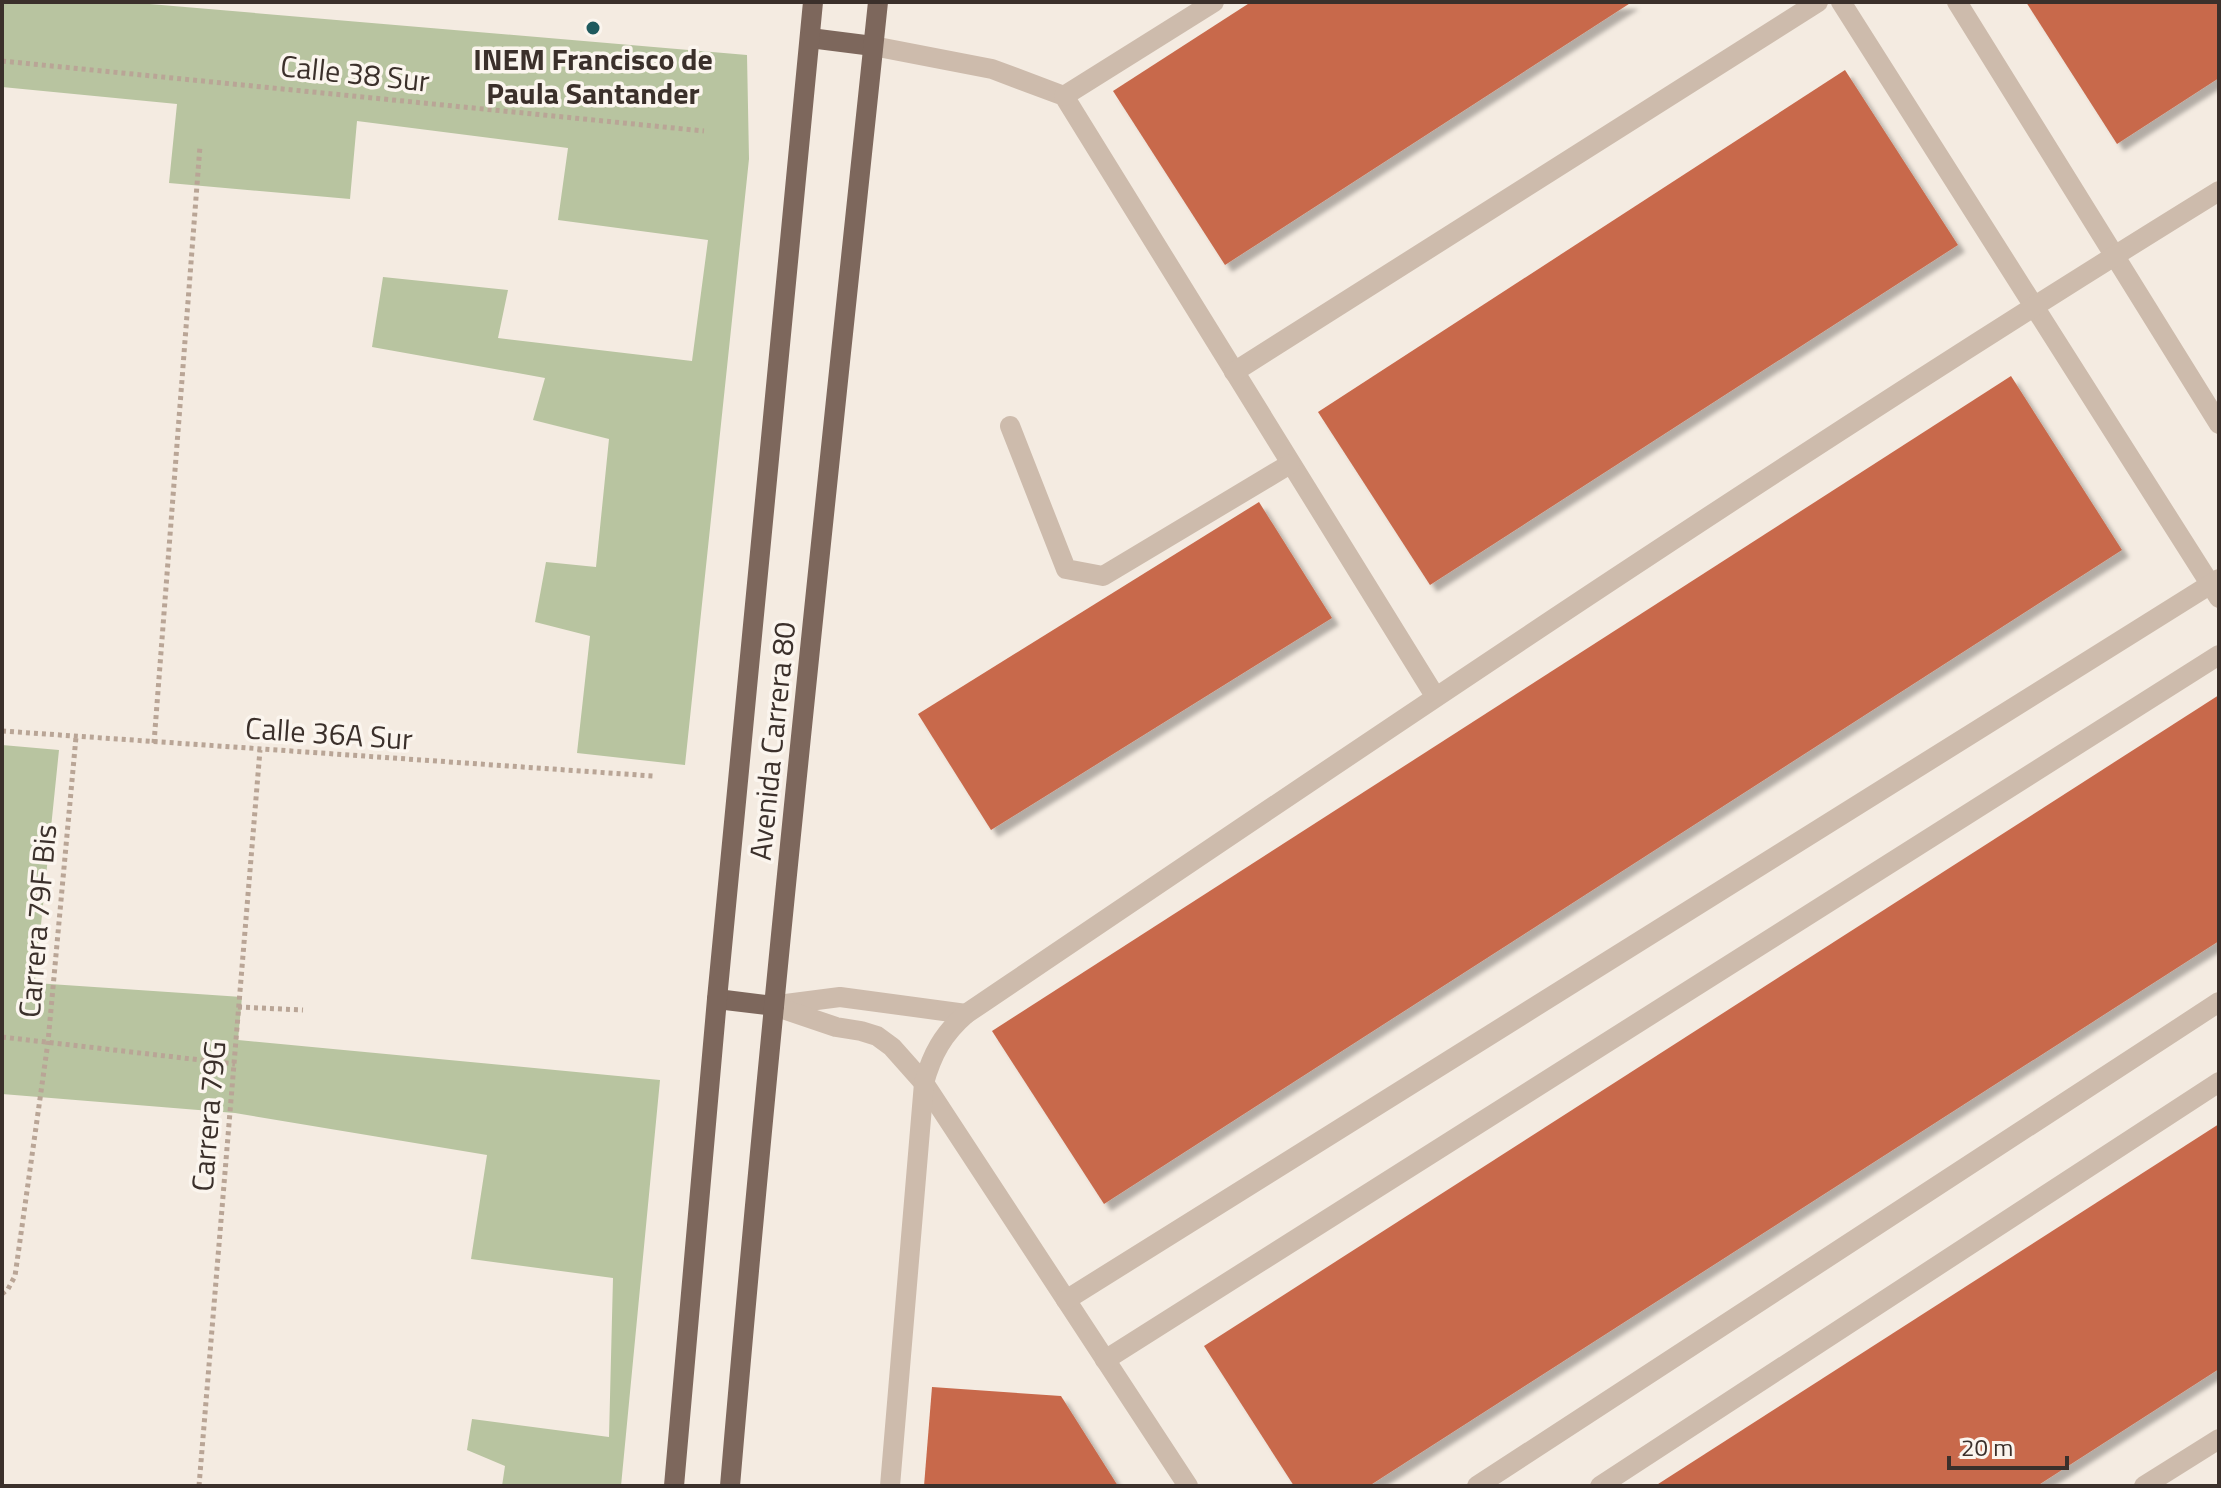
<svg xmlns="http://www.w3.org/2000/svg" width="2221" height="1488" font-family="'Titillium Web',sans-serif">
	<style>
		.green { fill: #b8c4a0 }
		.building { fill: #c8694b; filter: url(#shadow) }
		.lines { fill: none; stroke-linecap: round; stroke-linejoin: round }
		.path { stroke: #b9a596; stroke-width: 5; stroke-dasharray: 4 4; stroke-linecap: butt }
		.minor { stroke: #cdbbac; stroke-width: 20 }
		.major { stroke: #7d675c; stroke-width: 20 }
		.poi-dot { fill: #1f5a5e; stroke: #fbf5ee; stroke-width: 3 }
		.labels { text-anchor: middle; dominant-baseline: central; stroke-width: 7; stroke-linejoin: round; paint-order: stroke }
		.poi-label { font-size: 30px; font-weight: bold; fill: #3b302b; stroke: #fbf5ee }
		.street-label { font-size: 30px; fill: #3b302b; stroke: #fbf5ee }
	</style>
	<defs>
		<filter id="shadow"><feDropShadow dx="7" dy="7" stdDeviation="2" flood-color="#0004"/></filter>
	</defs>
	<rect width="100%" height="100%" fill="#f4ebe1"/>
	<g class="green">
		<path d="M2 2H126L747 55 749 159 685 765 577 753 590 636 535 622 546 562 596 567 609 439 533 420 545 378 372 347 383 277 508 290 498 338 692 361 708 240 558 220 568 148 357 121 350 199 169 183 177 104 2 87Z"/>
		<path d="M2 745 59 750 35 983 242 997 238 1040 660 1080 621 1486H502L505 1466 467 1450 472 1419 609 1437 613 1278 471 1259 487 1155 235 1113 2 1094Z"/>
	</g>
	<g class="building">
		<path d="M1251 2H1632L1225 265 1113 91Z"/>
		<path d="M2026 2H2219V78L2117 144Z"/>
		<path d="M1845 70 1958 245 1430 585 1318 412Z"/>
		<path d="M2011 376 2122 550 1104 1204 992 1031Z"/>
		<path d="M1259 502 1332 618 991 830 918 714Z"/>
		<path d="M2219 695V941L1369 1486H1294L1204 1346Z"/>
		<path d="M2219 1124V1369L2037 1486H1655Z"/>
		<path d="M932 1387 1061 1396 1118 1486H924Z"/>
	</g>
	<g class="lines">
		<g class="path">
			<path d="M2 61 704 131"/>
			<path d="M2 731 653 776"/>
			<path d="M154 743 200 146"/>
			<path d="M238 1007 303 1010"/>
			<path d="M2 1037 235 1064"/>
			<path d="M2 1294 8 1289 15 1276 48 1042 76 737"/>
			<path d="M199 1486 260 750"/>
		</g>
		<g class="minor">
			<path d="M1841 2 2219 598"/>
			<path d="M1957 2 2219 424"/>
			<path d="M873 46 992 69 1064 96 1435 696"/>
			<path d="M1064 96 1214 2"/>
			<path d="M1234 372 1818 2"/>
			<path d="M1010 426 1066 569 1103 576 1290 464"/>
			<path d="M778 1005 840 997 966 1014"/>
			<path d="M774 1006 836 1027 861 1031 877 1036 892 1047 924 1083 1188 1486"/>
			<path d="M1066 1300 2219 579"/>
			<path d="M1105 1360 2219 655"/>
			<path d="M890 1486 924 1083C932 1054 943 1034 966 1014 1380 734 1794 453 2219 191"/>
			<path d="M1477 1486 2219 1002"/>
			<path d="M1600 1486 2219 1082"/>
			<path d="M2144 1486 2219 1439"/>
		</g>
		<g class="major">
			<path d="M810 38 873 46"/>
			<path d="M717 999 774 1006"/>
			<path d="M674 1486 717 999 813 2"/>
			<path d="M730 1486C772 991 826 496 878 2"/>
		</g>
	</g>
	<circle class="poi-dot" cx="593" cy="28" r="8"/>
	<g class="labels">
		<g class="poi-label">
			<text x="593" y="59">INEM Francisco de<tspan x="593" dy="34">Paula Santander</tspan></text>
		</g>
		<g class="street-label">
			<text transform="translate(355 73) rotate(6)">Calle 38 Sur</text>
			<text transform="translate(329 733) rotate(4)">Calle 36A Sur</text>
			<text transform="translate(772 741) rotate(-84)">Avenida Carrera 80</text>
			<text transform="translate(37 921) rotate(-85)">Carrera 79F Bis</text>
			<text transform="translate(208 1116) rotate(-85)">Carrera 79G</text>
		</g>
	</g>
	<rect width="2221" height="1488" fill="none" stroke="#3b302b" stroke-width="8"/>
	<path d="M1949 1456v12h118v-12" fill="none" stroke="#3b302b" stroke-width="4"/>
	<text x="1961" y="1456" font-size="24" fill="#3b302b" stroke="#fbf5ee" stroke-width="6" paint-order="stroke">20 m</text>
</svg>
